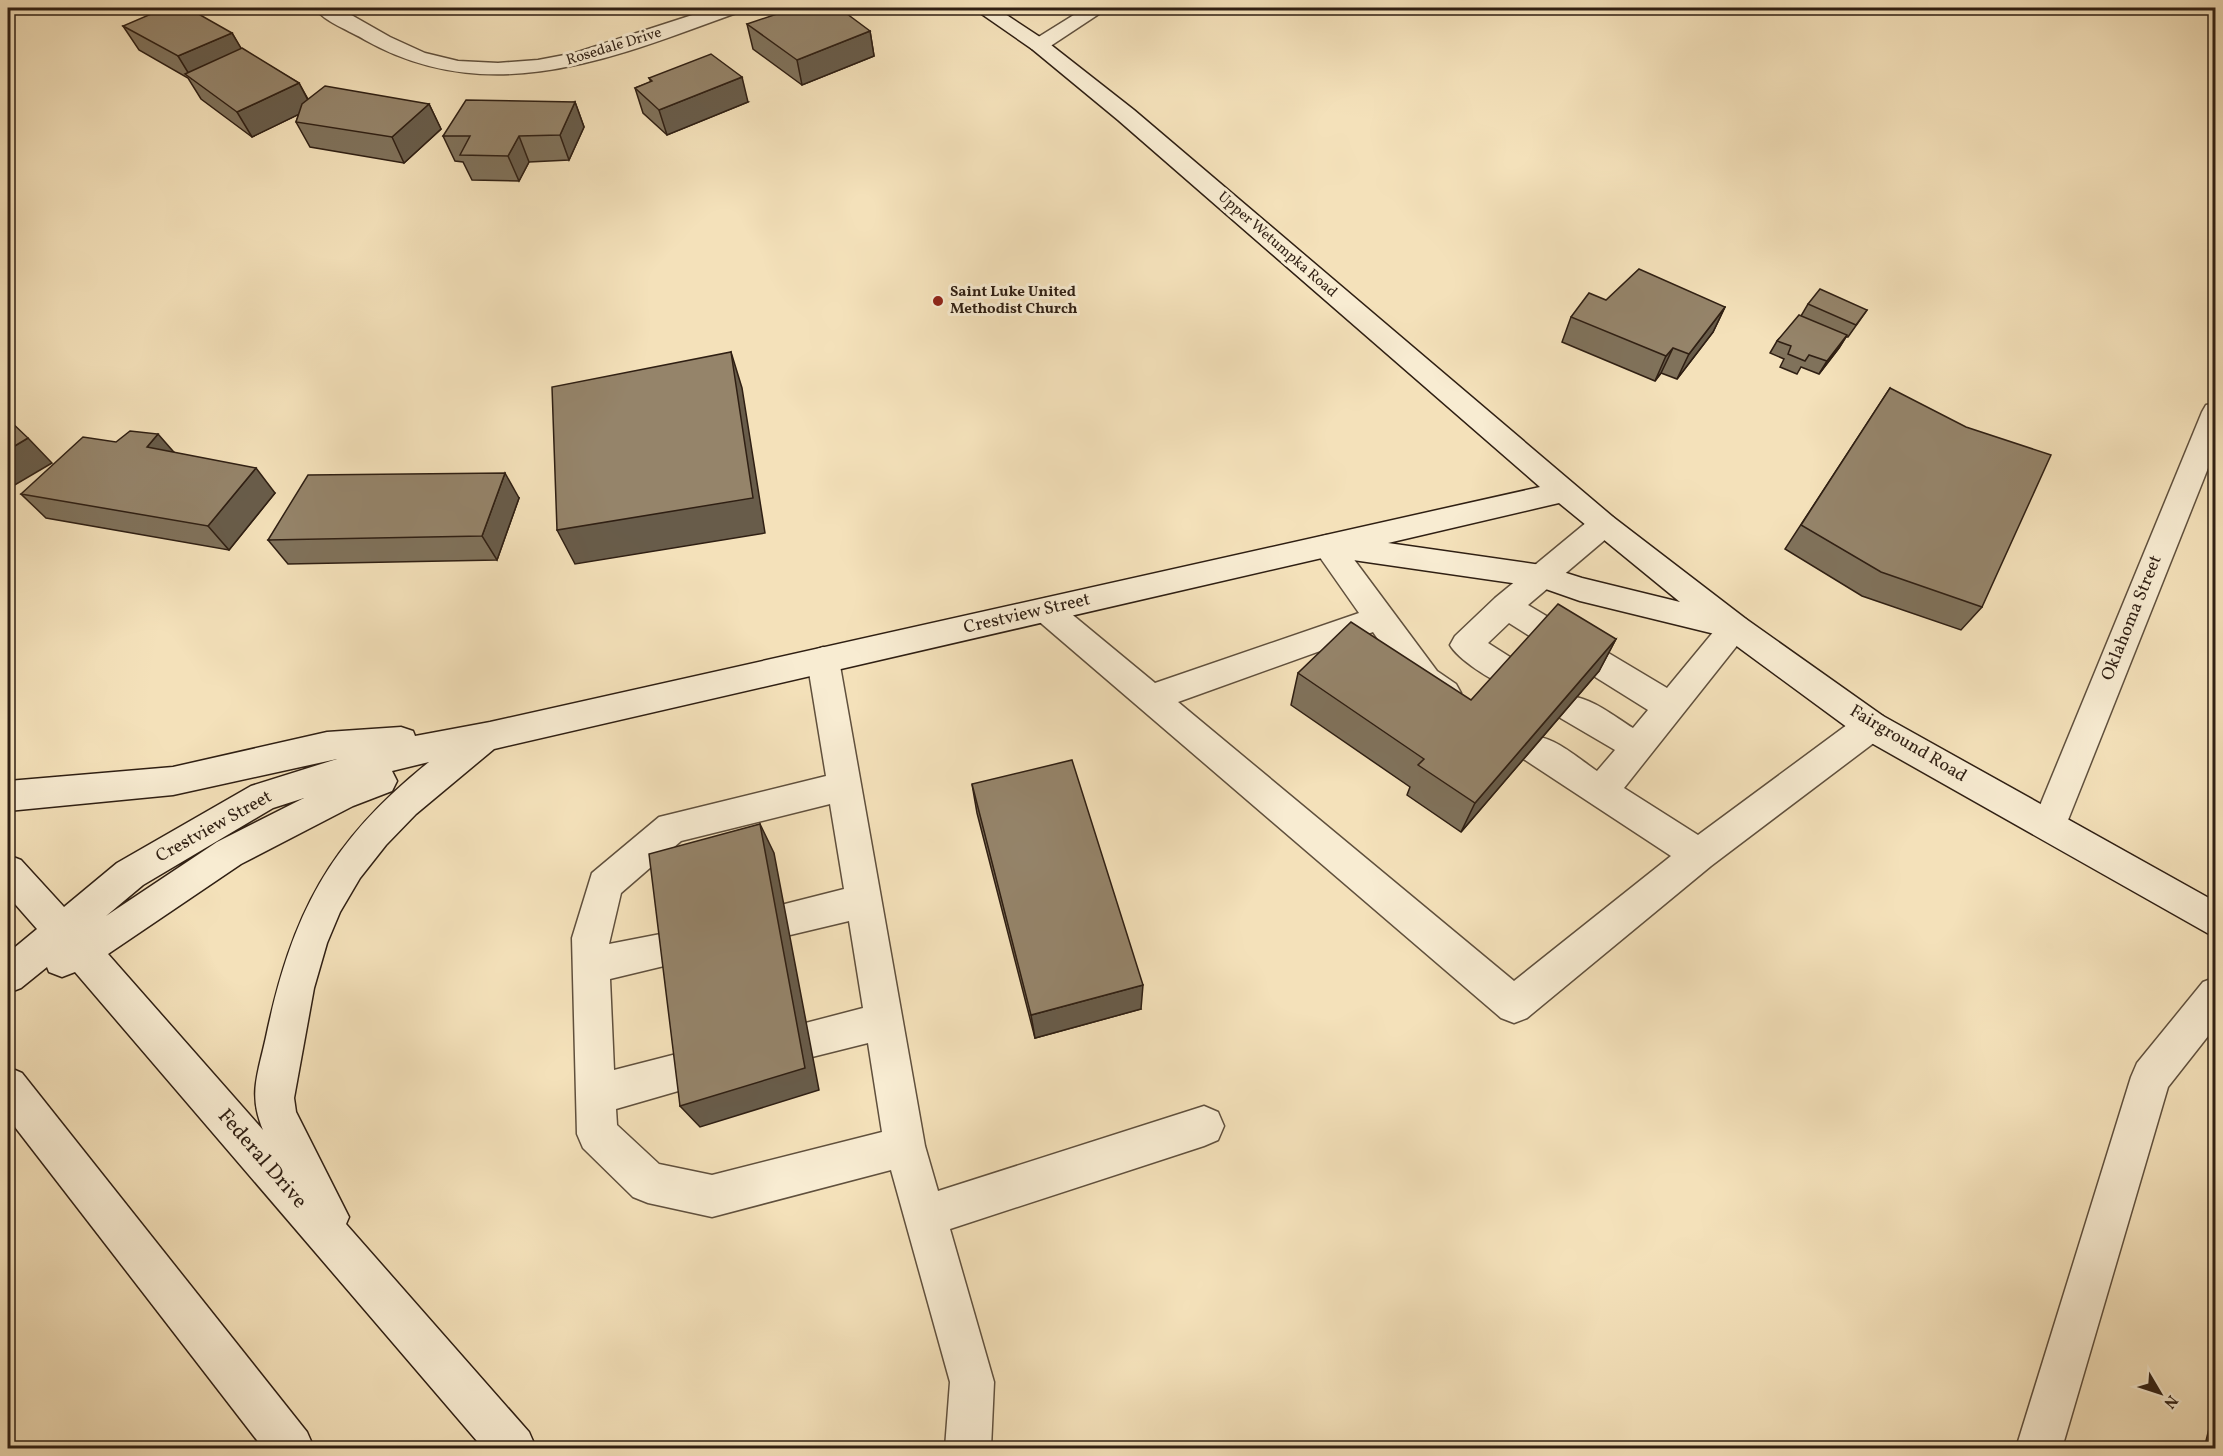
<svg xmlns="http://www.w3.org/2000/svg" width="2223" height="1456" font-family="Vollkorn,serif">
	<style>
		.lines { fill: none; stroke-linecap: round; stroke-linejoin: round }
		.lane-casing { stroke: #60503d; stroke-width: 3 }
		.street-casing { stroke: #60503d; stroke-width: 3 }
		.secondary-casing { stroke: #2f1f13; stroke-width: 3 }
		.lane { fill: #f8ecd2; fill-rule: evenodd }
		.street { fill: #f8ecd2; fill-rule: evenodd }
		.secondary { fill: #f8ecd2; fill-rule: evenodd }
		.wall { fill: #80725b; stroke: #2f1f13; stroke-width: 1.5 }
		.shaded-wall { fill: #685c4a; stroke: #2f1f13; stroke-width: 1.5 }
		.building { fill: #95846a; stroke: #2f1f13; stroke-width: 1.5 }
		.poi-dot { fill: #8f2418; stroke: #f8ecd2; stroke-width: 2 }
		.labels { text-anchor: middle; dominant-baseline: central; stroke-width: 6; stroke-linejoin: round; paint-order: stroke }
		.far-street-label { font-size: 15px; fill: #2f1f13; stroke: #f8ecd2 }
		.far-poi-label { font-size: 15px; font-weight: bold; fill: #2f1f13; stroke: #f8ecd2; text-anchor: start }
		.street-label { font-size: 18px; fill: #2f1f13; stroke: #f8ecd2 }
		.near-street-label { font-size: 21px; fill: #2f1f13; stroke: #f8ecd2 }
	</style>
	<rect width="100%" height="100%" fill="#f4e1ba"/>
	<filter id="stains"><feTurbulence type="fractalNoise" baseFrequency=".00333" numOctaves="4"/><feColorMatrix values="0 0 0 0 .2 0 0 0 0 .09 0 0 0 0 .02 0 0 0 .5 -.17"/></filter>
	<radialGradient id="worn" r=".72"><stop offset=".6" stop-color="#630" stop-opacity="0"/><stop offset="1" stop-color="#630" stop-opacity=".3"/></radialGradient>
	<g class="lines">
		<defs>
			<g id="lane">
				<path d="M1603 514 1613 517 1618 525 1613 533 1528 605 1667 688 1724 619 1735 616 1746 619 1751 628 1624 788 1698 835 1859 716 1871 712 1883 716 1887 726 1883 736 1711 866 1527 1018 1514 1023 1501 1018 1035 618 1031 610 1035 602 1046 598 1057 602 1155 683 1359 613 1312 546 1316 538 1327 535 1338 538 1437 671 1456 684 1461 693 1456 702C1419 715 1392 658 1373 632L1178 702 1514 981 1671 856 1522 758 1517 748 1522 738C1547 729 1576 757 1597 771L1615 750 1557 716 1553 707 1557 698C1582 689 1612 715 1633 728L1648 710 1509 623 1488 643 1521 664 1526 673 1521 682C1517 684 1512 686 1508 685 1493 683 1457 658 1450 645L1455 636 1495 598 1593 517Z"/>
				<path d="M823 647 834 651 839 660 925 1146 938 1191 1204 1106 1218 1112 1224 1126 1218 1140 1204 1146 950 1229 994 1382 991 1448H945L950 1382 891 1170 712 1217 648 1203 633 1197 583 1148 577 1134 572 938 592 873 659 817 826 776 807 660 812 651ZM830 804 844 889 773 907 768 919 773 931 786 936 849 921 863 1008 794 1026 789 1039 794 1052 808 1058 868 1043 882 1132 712 1175 659 1164 617 1125 616 1109 706 1083 712 1069 706 1055 692 1050 614 1070 610 979 689 960 694 948 689 936 676 931 609 944 621 893 681 841Z"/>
				<path d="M2216 977V1026L2168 1087 2062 1448H2016L2131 1077 2137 1063 2203 982Z"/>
			</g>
			<g id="street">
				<path d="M315 8H339L390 37 425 53 458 61 498 63 538 60 575 53 714 8H742L739 12C615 57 491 111 365 40 351 31 324 22 315 8Z"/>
				<path d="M1085 8H1108L1046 49H1032L1029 45 1032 41Z"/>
				<path d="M2216 403V448L2066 825 2061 836 2049 840 2037 836 2032 825 2202 412 2206 405Z"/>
			</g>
			<g id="secondary">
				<path d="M973 8H996L1046 41 1134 110 1613 517 1746 619 1883 716 2216 902V938L1859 736 1723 636 1580 601 1540 587 1346 559 1335 555 494 749 416 814 386 845 360 878 340 912 327 943 314 988 294 1098 296 1112 349 1217 346 1224 529 1432 536 1448H483L75 972 62 977 49 972 47 967 21 988 8 993V953L37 929 8 896V855L21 860 64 907 117 863 251 786 337 759 173 795 8 811V781L173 767 327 732 401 727 413 731 415 736 490 722 1540 487 1118 120 1032 49ZM1559 503 1680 602 1582 578 1541 565 1388 543ZM429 762C329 842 292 914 266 1037 258 1074 248 1094 263 1130L108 954 241 864 353 806 392 791 397 781 392 771ZM304 798 217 842 106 916 143 885 273 808Z"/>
				<path d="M8 1067 22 1073 307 1432 314 1448H263L8 1118Z"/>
			</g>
		</defs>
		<use href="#lane" class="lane-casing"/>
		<use href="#street" class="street-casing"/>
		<use href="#secondary" class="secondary-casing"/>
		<use href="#lane" class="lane"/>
		<use href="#street" class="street"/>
		<use href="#secondary" class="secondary"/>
	</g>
	<g class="wall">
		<path d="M747 24 870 31 874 56 802 85 753 49Z"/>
		<path d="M123 26 232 33 241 49 299 83 308 99 429 104 441 129 404 163 310 147 296 122 299 114 252 137 201 99 188 78 139 50Z"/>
		<path d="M649 78 748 102 667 135 643 113 635 88 651 82Z"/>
		<path d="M575 102 584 127 569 160 529 162 519 181 472 180 463 162 455 161 443 136Z"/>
		<path d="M1606 300 1725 307 1713 332 1677 379 1661 373 1655 381 1562 342 1571 317Z"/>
		<path d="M1808 304 1867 310 1848 337H1846L1839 348 1819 374 1801 367 1797 374 1780 367 1784 359 1770 353 1777 341 1801 316Z"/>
		<path d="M1890 388 1982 607 1961 630 1862 596 1785 549Z"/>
		<path d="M173 452 275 493 229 550 46 518 21 494Z"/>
		<path d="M519 498 497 560 288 564 268 540Z"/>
		<path d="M1616 639 1599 671 1461 832 1407 795 1410 787 1291 705 1298 673 1471 700Z"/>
		<path d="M972 784 1141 1009 1035 1038 977 813Z"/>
		<path d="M2216 1400V1449H2204Z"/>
	</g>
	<g class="shaded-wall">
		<path d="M870 31 874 56 802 85 797 60Z"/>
		<path d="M232 33 247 58 192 79 178 56Z"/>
		<path d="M742 77 748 102 667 135 659 110Z"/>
		<path d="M299 83 312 108 252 137 237 112Z"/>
		<path d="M575 102 584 127 569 160 560 135Z"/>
		<path d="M429 104 441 129 404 163 392 137Z"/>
		<path d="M519 136 529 162 519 181 508 156Z"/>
		<path d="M1725 307 1713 332 1677 379 1689 354Z"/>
		<path d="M1847 335 1839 348 1819 374 1827 361Z"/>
		<path d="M1673 348 1661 373 1655 381 1666 356Z"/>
		<path d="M731 352 742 388 765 533 575 564 557 530Z"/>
		<path d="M158 434 179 458 147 447Z"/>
		<path d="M28 438 52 463 8 489V450Z"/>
		<path d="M256 468 275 493 229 550 208 526Z"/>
		<path d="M505 473 519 498 497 560 482 536Z"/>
		<path d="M1616 639 1599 671 1461 832 1475 803Z"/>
		<path d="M760 824 774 853 819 1090 700 1127 680 1106Z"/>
		<path d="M1143 985 1141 1009 1035 1038 1031 1015Z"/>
	</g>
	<g class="building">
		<path d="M165 8H188L232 33 178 56 123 26Z"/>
		<path d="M795 8H839L870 31 797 60 747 24Z"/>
		<path d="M242 48 299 83 237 112 185 74Z"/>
		<path d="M711 54 742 77 659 110 635 88 652 81 649 78Z"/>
		<path d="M325 86 429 104 392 137 296 122 302 104Z"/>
		<path d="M466 100 575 102 560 135 519 136 508 156 460 155 470 136H443Z"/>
		<path d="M1639 269 1725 307 1689 354 1673 348 1666 356 1571 317 1589 293 1606 300Z"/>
		<path d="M1820 289 1867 310 1856 325 1808 304Z"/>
		<path d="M1799 315 1847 335 1827 361 1809 355 1805 361 1788 354 1791 346 1777 341Z"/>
		<path d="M731 352 753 498 557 530 552 387Z"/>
		<path d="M1890 388 1966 427 2051 455 1982 607 1881 572 1801 525Z"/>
		<path d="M8 419 28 438 8 450Z"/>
		<path d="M130 431 158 434 147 447 256 468 208 526 21 494 83 437 116 442Z"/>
		<path d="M505 473 482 536 268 540 308 475Z"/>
		<path d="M1558 604 1616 639 1475 803 1418 765 1424 759 1298 673 1351 622 1471 700Z"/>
		<path d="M1072 760 1143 985 1031 1015 972 784Z"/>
		<path d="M760 824 805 1068 680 1106 649 854Z"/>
	</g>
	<circle class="poi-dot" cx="938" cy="301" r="6"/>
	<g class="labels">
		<g class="far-street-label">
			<text transform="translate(614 47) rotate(-17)">Rosedale Drive</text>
			<text transform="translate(1277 245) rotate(41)">Upper Wetumpka Road</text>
		</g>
		<g class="far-poi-label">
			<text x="950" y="292">Saint Luke United<tspan x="950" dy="17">Methodist Church</tspan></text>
		</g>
		<g class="street-label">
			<text transform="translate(1027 614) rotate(-13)">Crestview Street</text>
			<text transform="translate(2132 618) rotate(-68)">Oklahoma Street</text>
			<text transform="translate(1908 744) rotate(31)">Fairground Road</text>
			<text transform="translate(214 827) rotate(-29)">Crestview Street</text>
		</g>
		<g class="near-street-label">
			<text transform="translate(262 1159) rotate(49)">Federal Drive</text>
		</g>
	</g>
	<rect width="2223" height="1456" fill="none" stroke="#f4e1ba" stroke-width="30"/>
	<rect x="9" y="9" width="2205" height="1438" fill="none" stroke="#2f1f13" stroke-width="3"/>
	<rect x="15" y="15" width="2193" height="1426" fill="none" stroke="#2f1f13" stroke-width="1.5"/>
	<g transform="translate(2160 1393) rotate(129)" stroke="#f8ecd2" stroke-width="4.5" paint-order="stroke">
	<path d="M0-4.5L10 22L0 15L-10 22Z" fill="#2f1f13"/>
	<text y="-9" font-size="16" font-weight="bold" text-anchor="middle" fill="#2f1f13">N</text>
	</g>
	<rect width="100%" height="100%" filter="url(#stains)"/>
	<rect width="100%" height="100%" fill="url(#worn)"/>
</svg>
